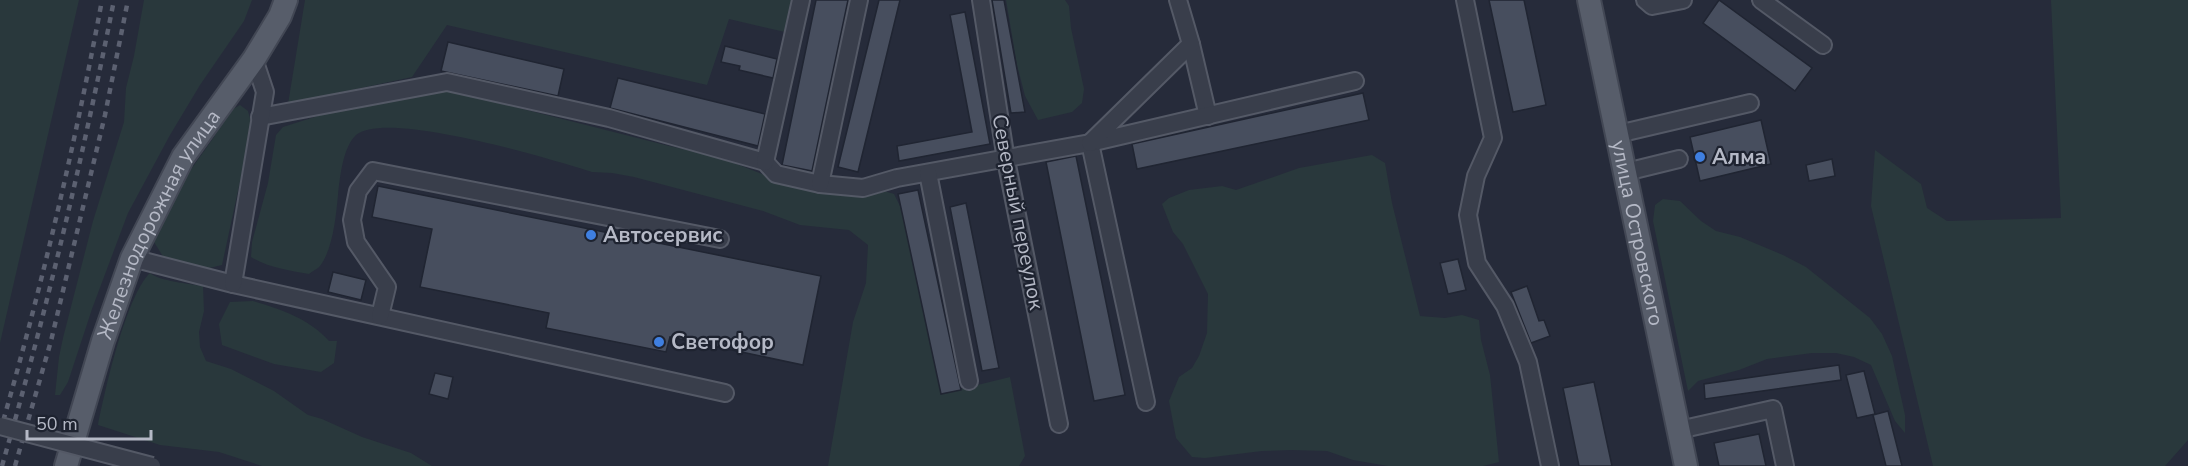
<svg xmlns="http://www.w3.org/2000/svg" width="2188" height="466" font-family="'Nunito Sans',sans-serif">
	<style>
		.green { fill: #29383c }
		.building { fill: #474e5e; stroke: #202532; stroke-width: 1.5 }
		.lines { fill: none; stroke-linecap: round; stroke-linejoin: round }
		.minor-casing { stroke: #545966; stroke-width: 20 }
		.major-casing { stroke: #424754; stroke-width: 26 }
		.minor { stroke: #393e4b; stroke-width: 16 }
		.major { stroke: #575d6a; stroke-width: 22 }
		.rail { stroke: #5c6171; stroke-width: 4.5; stroke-dasharray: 6 6; stroke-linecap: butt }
		.minor-bridge-casing { stroke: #545966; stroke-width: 20; stroke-linecap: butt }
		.minor-bridge { stroke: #393e4b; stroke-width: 16 }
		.shop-dot { fill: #3f7fe0; stroke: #1e2330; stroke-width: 2 }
		.labels { text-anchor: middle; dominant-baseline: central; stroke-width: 4.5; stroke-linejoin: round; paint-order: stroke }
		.poi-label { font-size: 21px; font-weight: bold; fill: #b5b9c6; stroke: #1e2330; text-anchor: start }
		.street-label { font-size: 21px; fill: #b5b9c6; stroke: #1e2330 }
	</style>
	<rect width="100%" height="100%" fill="#262b3a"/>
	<g class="green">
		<path d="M0 0H79L0 343Z"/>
		<path d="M144 0H252L244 21 200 85 170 135 128 213 92 309 68 382 60 395H55L59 357 63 338 93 221 124 122 126 88 134 56Z"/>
		<path d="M305 0H793L785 32 729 19 707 85 447 25 412 77 288 104Z"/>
		<path d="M1006 0H1065L1069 6 1071 28 1084 89 1082 103 1072 112 1038 120 1025 96 1017 65Z"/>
		<path d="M2051 0H2188V440L2165 466H1933L1871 206 1875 150 1921 184 1927 208 1947 221 2061 218Z"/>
		<path d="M444 89 669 146 716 156 795 187 810 190H881L894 194 901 208 941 394 1010 377 1025 456 1019 466H828L853 322 866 283 868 245 849 230 800 225 763 211 634 177 612 173 592 172C553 160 387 109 356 135 343 147 340 177 338 195 336 216 333 249 320 266 318 269 312 271 309 274 288 270 270 268 251 257L252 242 268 183 276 135 283 127 343 108Z"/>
		<path d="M240 105 248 111 252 126 222 265 201 270 178 263 164 258 154 242 171 203 185 178 214 137 226 113Z"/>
		<path d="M1372 155 1385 163 1392 203 1420 316 1445 318 1462 315 1479 320 1481 340 1490 375 1499 462 1483 466H1388L1353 460 1327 451 1291 450 1262 451 1205 458 1192 457 1176 438 1169 401 1179 377 1192 368 1199 356 1207 333 1208 294 1183 244 1173 232 1162 204 1169 198 1189 190 1222 186 1236 190 1299 168Z"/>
		<path d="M1663 199 1680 201 1701 221 1716 231 1740 237 1783 255 1806 267 1870 318 1882 334 1892 356 1905 415V433L1895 421 1871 365 1854 357 1836 353H1812L1767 359 1739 370 1698 381 1688 391 1653 221 1655 205Z"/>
		<path d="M150 273C159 281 190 284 203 286L204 311 199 332 200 347 206 361 231 369 274 391 308 415 322 419 362 437 411 453 432 466H262L219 452 160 445 98 425C105 390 126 296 150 273Z"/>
		<path d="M253 301C282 310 308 318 329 341H337L334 363 321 372 274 364 222 345 219 324 230 302Z"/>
	</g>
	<g class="building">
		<path d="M816 0H848L812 171 782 165Z"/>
		<path d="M879 0H900L858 172 838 167Z"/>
		<path d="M992 0H1004L1025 112 1011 113Z"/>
		<path d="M1489 0H1524L1546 105 1513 112Z"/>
		<path d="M1719 0 1812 68 1795 91 1703 23Z"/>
		<path d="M965 12 990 144 899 161 897 146 972 132 950 15Z"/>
		<path d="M448 42 564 69 558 96 441 71Z"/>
		<path d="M725 46 777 59 773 78 739 70 740 66 721 62Z"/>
		<path d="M618 78 765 114 758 146 610 108Z"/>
		<path d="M1363 93 1369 120 1137 169 1132 144Z"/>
		<path d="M1761 120 1771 164 1700 181 1690 137Z"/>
		<path d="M1076 156 1125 395 1094 401 1046 162Z"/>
		<path d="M1832 159 1835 176 1809 181 1806 165Z"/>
		<path d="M378 186 821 276 803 365 670 337 666 352 546 328 549 313 420 287 432 229 372 217Z"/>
		<path d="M918 190 961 390 941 394 898 194Z"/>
		<path d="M966 203 999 368 982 371 950 207Z"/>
		<path d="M1458 259 1466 290 1448 294 1440 263Z"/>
		<path d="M333 272 366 280 361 300 328 292Z"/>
		<path d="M1527 286 1539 321 1544 320 1550 336 1531 343 1511 292Z"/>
		<path d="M1839 365 1841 380 1705 399 1704 384Z"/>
		<path d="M1864 371 1875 414 1857 418 1846 375Z"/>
		<path d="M435 373 453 377 448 399 429 394Z"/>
		<path d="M1594 382 1612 466H1579L1563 388Z"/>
		<path d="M1888 411 1902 466H1886L1873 415Z"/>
		<path d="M1759 434 1766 466H1719L1714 443Z"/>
	</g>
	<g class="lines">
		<defs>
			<g id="minor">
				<path d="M981 0 1006 160 1059 424"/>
				<path d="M1465 0 1493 138 1476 176 1468 215 1477 263 1505 306 1528 362 1550 466"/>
				<path d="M1645 0 1652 6 1683 0"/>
				<path d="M1761 0 1823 45"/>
				<path d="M1191 44 1208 116"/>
				<path d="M260 117 447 82 609 118 765 162 776 174 820 184 863 188 897 178 1090 143 1146 402"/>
				<path d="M1618 134 1750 103"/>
				<path d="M1090 143 1355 81"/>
				<path d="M1090 143 1191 44 1178 0"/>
				<path d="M765 162 801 0"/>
				<path d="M1626 172 1679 159"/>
				<path d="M928 173 969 381"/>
				<path d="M820 184 859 0"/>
				<path d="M132 258 233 284 725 393"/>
				<path d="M233 284 265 92 254 59"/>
				<path d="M380 316 387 287 356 242 352 220 358 191 373 171 720 239"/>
				<path d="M1679 430 1773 409 1785 466"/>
			</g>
			<g id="major">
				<path id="s1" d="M1589 0 1686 466"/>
				<path id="s2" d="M66 466 103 341 132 258 183 157 254 59 280 16 286 0"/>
			</g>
		</defs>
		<use href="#minor" class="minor-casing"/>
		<use href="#major" class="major-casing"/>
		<use href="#minor" class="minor"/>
		<use href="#major" class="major"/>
		<g class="rail">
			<path d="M0 432C41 290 75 145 102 0"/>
			<path d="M2 466C46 313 83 157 114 0"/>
			<path d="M15 466 51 341 105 115 128 0"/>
		</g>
		<defs>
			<path id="minor-bridge" d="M0 426 152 466"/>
		</defs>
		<use href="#minor-bridge" class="minor-bridge-casing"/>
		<use href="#minor-bridge" class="minor-bridge"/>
	</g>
	<g class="shop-dot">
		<circle cx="1700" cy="157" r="6"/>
		<circle cx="591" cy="235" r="6"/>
		<circle cx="659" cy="342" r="6"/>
	</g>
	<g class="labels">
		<g class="poi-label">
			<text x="1712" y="157">Алма</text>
			<text x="603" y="235">Автосервис</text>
			<text x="671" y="342">Светофор</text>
		</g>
		<g class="street-label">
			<text transform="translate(1018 212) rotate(79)">Северный переулок</text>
			<text stroke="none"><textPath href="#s2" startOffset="260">Железнодорожная улица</textPath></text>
			<text stroke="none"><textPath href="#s1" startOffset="238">улица Островского</textPath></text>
		</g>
	</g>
	<path d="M27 430v9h124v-9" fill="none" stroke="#b5b9c6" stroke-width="3"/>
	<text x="36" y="430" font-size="18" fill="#b5b9c6" stroke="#1e2330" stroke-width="4.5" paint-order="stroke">50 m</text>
</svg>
